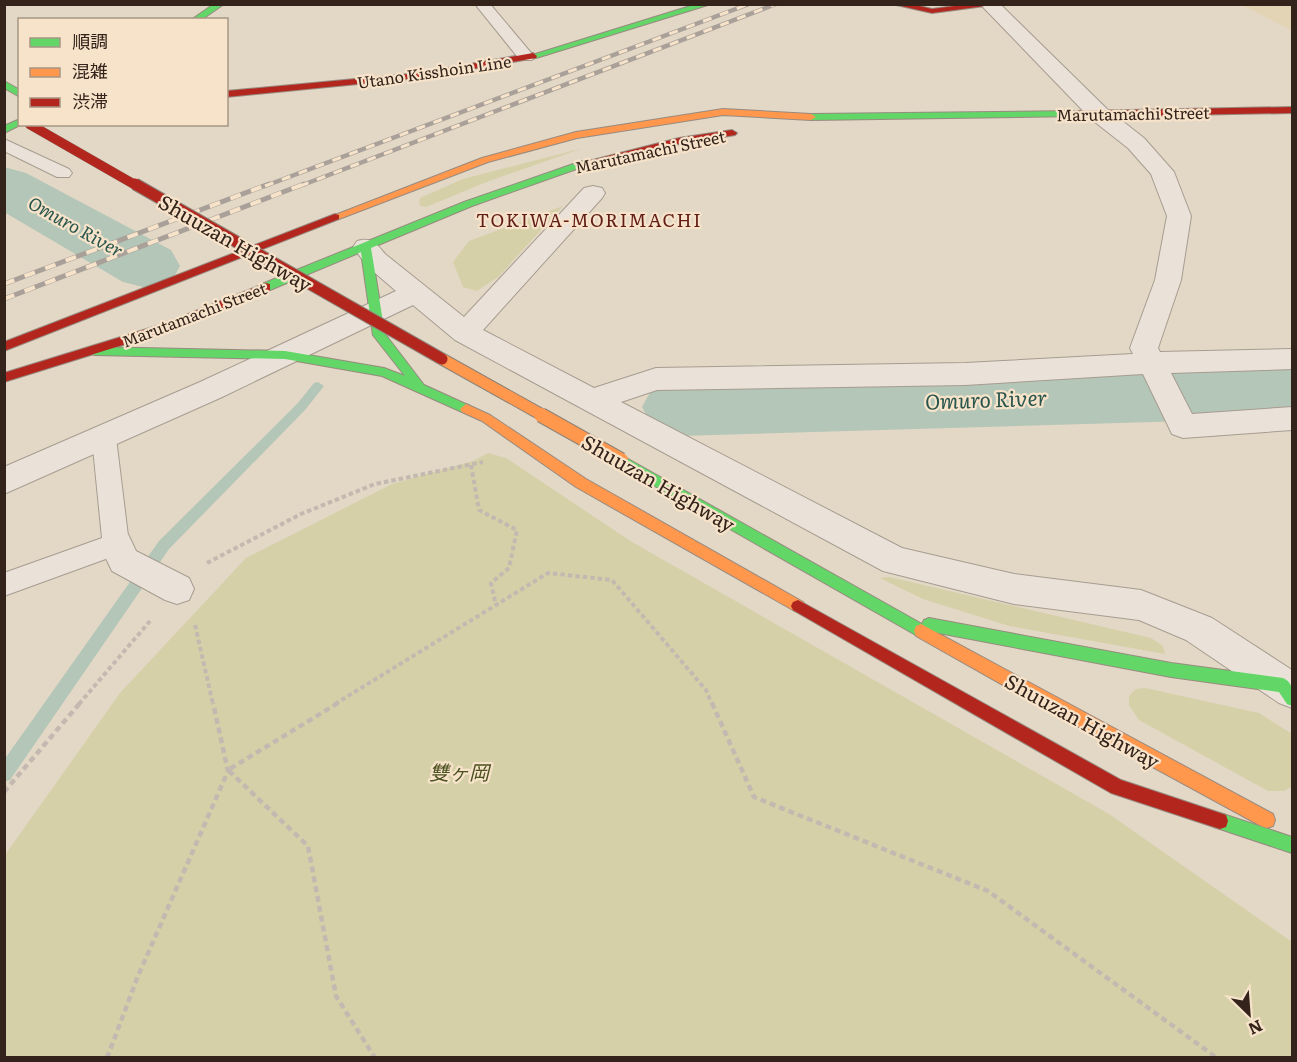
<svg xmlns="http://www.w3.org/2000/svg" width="1297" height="1062" font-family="Literata,'Noto Sans JP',serif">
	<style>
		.farmland { fill: #e4d4b6 }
		.green { fill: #d6d0a8 }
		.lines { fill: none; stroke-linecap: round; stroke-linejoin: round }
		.stream { fill: #b3c6b7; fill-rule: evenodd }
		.river { fill: #b3c6b7; fill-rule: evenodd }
		.lane-casing { stroke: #a79c90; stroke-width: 2 }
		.street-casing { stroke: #a79c90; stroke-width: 2 }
		.fast-casing { stroke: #978b80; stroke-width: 2 }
		.slow-casing { stroke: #978b80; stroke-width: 2 }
		.jam-casing { stroke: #978b80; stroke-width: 2 }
		.path-far1 { stroke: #c3b9b0; stroke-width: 4; stroke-dasharray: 4.5 3; stroke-linecap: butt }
		.path { stroke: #c3b9b0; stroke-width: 4.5; stroke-dasharray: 6 4; stroke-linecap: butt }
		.lane { fill: #eae2d9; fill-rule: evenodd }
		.street { fill: #eae2d9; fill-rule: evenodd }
		.fast { fill: #63d668; fill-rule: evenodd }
		.slow { fill: #ff974d; fill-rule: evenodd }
		.jam { fill: #b3261e; fill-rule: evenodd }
		.rail-far1-casing { stroke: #a9a199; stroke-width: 4.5 }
		.rail-casing { stroke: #a9a199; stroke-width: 5 }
		.rail-far1 { stroke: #f6e3ca; stroke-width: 3; stroke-dasharray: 9; stroke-linecap: butt }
		.rail { stroke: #f6e3ca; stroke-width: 4; stroke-dasharray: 11; stroke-linecap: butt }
		.slow-bridge-far1-casing { stroke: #8c8277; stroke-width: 13; stroke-linecap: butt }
		.slow-bridge-casing { stroke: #8c8277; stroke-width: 16; stroke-linecap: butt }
		.jam-bridge-far1-casing { stroke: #8c8277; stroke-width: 10; stroke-linecap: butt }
		.jam-bridge-casing { stroke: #8c8277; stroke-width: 13; stroke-linecap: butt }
		.slow-bridge-far1 { stroke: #ff974d; stroke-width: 11 }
		.slow-bridge { stroke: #ff974d; stroke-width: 14 }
		.jam-bridge-far1 { stroke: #b3261e; stroke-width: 9 }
		.jam-bridge { stroke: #b3261e; stroke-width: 11 }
		.labels { text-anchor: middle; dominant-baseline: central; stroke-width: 4.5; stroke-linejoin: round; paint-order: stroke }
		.far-street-label { font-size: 16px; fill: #34231a; stroke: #f6e3ca }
		.far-neighbourhood-label { font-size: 18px; letter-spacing: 1.5px; fill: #621d18; stroke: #f6e3ca }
		.far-water-label { font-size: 18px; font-style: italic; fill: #28554c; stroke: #f6e3ca }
		.street-label { font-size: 20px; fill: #34231a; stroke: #f6e3ca }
		.park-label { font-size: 20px; font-style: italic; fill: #4c5120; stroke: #f6e3ca }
		.water-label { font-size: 21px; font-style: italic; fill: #28554c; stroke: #f6e3ca }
	</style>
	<rect width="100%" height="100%" fill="#e3d7c6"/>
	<path class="farmland" d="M1242 5H1292V31Z"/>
	<g class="green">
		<path d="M583 148 484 183 426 207 421 206 419 204 420 198 463 179Z"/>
		<path d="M563 206 498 277 477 291 463 287 453 262 469 241Z"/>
		<path d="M488 453 506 458 632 542 1109 814 1292 942V1057H5V855L120 693 246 558 392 484 473 461Z"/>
		<path d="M889 577 1151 638 1163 646 1165 654 1009 626 923 599 880 578Z"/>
		<path d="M1145 688 1259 713 1292 734V787L1284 791H1268L1139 720 1129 705V696L1136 689Z"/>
	</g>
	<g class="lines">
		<path class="stream" d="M318 382 324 386 305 410 169 549 10 780 4 782V760L159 541 297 404 314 383Z"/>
		<g class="river">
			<path d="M4 167 26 173 171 250 180 266 171 282 147 288 123 282 4 212Z"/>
			<path d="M1292 362V418L680 436 653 427 642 407 653 387 680 378Z"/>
		</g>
		<defs>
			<g id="lane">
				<path d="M475 4H490L532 54 534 57 532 60H520Z"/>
				<path d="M4 139 69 169 72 173 69 177H57L4 151Z"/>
				<path d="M104 429 112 431 116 438 129 544 125 552 4 596V573L102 538 92 438 96 431Z"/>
			</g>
			<g id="street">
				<path d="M980 4H1000L1107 109 1144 138 1174 172 1191 216 1181 280 1158 348 1160 352 1292 349V369L1171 373 1192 414 1292 407V430L1183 438 1172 434 1143 374 965 385 657 390 621 402 902 548 1014 574 1141 590 1212 618 1292 670V708L1279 703 1186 640 1139 620 1014 604 883 571 455 340 413 305 220 398 4 494V467L200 382 396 291 367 266 353 247 357 241C372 237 376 243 385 254L464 317 584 188 593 186 602 188 605 193 602 198 483 330 594 388 656 368 965 363 1133 354 1130 348 1155 280 1167 216 1151 174 1128 148 1091 119Z"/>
				<path d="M116 530 128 534 136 551 189 578 194 589 189 600 177 604 165 600 112 571 99 544 104 534Z"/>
			</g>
			<g id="fast">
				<path d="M214 4H224L201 20H191Z"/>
				<path d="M697 4H711L536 58 529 56Z"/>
				<path d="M4 81 20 90V97L4 88Z"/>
				<path d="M1077 111 1080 112V116L811 120 806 117 811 114Z"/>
				<path d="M20 119V124H22L4 133V126Z"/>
				<path d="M582 161 585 162V166L472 206 371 248 385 334 424 385 470 406 472 409 470 412H462L382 376 285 359 94 355 88 351 94 347 285 351 384 368 405 376 373 335 361 252 270 290H262V284L464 202Z"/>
				<path d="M621 455 922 624 924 620 929 618 1171 663 1283 678C1295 683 1292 695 1292 706L1287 704 1279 692 1171 677 928 631 926 636 921 638 616 464 615 460 616 456Z"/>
				<path d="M1220 813 1292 837V853L1214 827 1212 821 1214 815Z"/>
			</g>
			<g id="slow">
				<path d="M723 109 811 114 816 117 811 120 723 115 577 138 488 162 339 219H331L330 217 482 158 576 132Z"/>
				<path d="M466 404 490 415 586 479 803 602 805 606 803 610 798 612 793 610 576 487 482 421 462 412 460 409Z"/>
				<path d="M921 624 1273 814 1275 820 1273 826 1267 828 1261 826 1033 702 916 636 914 631 916 626Z"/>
			</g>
			<g id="jam">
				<path d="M892 4H911L932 9 970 4H1000L932 13Z"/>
				<path d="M533 53 537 56 536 58 419 78 226 97V91L419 73Z"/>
				<path d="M1292 107V113L1077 117 1072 114 1077 111Z"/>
				<path d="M732 130 737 133 735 135 679 144 582 167 577 164 679 138Z"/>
				<path d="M335 214 339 215V219L4 351V342Z"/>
				<path d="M266 283 270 284V290L171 330 4 382V373L163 324Z"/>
				<path d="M798 600 1121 780 1226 815 1228 821 1226 827 1220 829 1111 793 793 610 791 606 793 602Z"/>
			</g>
		</defs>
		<use href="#lane" class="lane-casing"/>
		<use href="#street" class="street-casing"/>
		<use href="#fast" class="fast-casing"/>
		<use href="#slow" class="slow-casing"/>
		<use href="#jam" class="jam-casing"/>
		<g class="path-far1">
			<path d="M471 465 479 510 517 530 509 568 491 583 496 605"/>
			<path d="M207 563 301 514 375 484 483 462"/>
			<path d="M195 625 213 704"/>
			<path d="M79 704 150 621"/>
			<path d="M335 704 548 573 612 580 706 690 712 704"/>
		</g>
		<g class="path">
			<path d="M338 703 228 770 308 846 336 996 375 1058"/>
			<path d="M712 703 754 797 988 891 1217 1058"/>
			<path d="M4 792 80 703"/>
			<path d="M107 1058 138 976 228 771 213 703"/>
		</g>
		<use href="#lane" class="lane"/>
		<use href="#street" class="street"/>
		<use href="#fast" class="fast"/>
		<use href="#slow" class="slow"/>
		<use href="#jam" class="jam"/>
		<defs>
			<g id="rail-far1">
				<path d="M265 186 749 4"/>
				<path d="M300 186 776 4"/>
			</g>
			<g id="rail">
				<path d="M4 284 269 184"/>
				<path d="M4 299 304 184"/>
			</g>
		</defs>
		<use href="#rail-far1" class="rail-far1-casing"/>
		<use href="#rail" class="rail-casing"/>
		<use href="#rail-far1" class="rail-far1"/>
		<use href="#rail" class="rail"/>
		<defs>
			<path id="slow-bridge-far1" d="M442 359 544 416"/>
			<path id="slow-bridge" d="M541 415 621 460"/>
			<path id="jam-bridge-far1" d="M29 124 137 186"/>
			<path id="jam-bridge" d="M135 184 442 359"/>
		</defs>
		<use href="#slow-bridge-far1" class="slow-bridge-far1-casing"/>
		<use href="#slow-bridge" class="slow-bridge-casing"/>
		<use href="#jam-bridge-far1" class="jam-bridge-far1-casing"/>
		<use href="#jam-bridge" class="jam-bridge-casing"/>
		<use href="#slow-bridge-far1" class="slow-bridge-far1"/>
		<use href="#slow-bridge" class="slow-bridge"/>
		<use href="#jam-bridge-far1" class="jam-bridge-far1"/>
		<use href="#jam-bridge" class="jam-bridge"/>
	</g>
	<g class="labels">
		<g class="far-street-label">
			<text transform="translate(434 71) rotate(-8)">Utano Kisshoin Line</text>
			<text transform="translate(1133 113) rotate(-1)">Marutamachi Street</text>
			<text transform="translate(650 151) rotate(-12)">Marutamachi Street</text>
			<text transform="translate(194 314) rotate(-21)">Marutamachi Street</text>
		</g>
		<g class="far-neighbourhood-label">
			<text x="589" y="219">TOKIWA-MORIMACHI</text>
		</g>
		<g class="far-water-label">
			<text transform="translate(76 226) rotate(29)">Omuro River</text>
		</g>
		<g class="street-label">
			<text transform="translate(236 242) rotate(30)">Shuuzan Highway</text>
			<text transform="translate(659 482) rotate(30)">Shuuzan Highway</text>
			<text transform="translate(1083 720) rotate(29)">Shuuzan Highway</text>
		</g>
		<g class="park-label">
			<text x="459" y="771">雙ヶ岡</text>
		</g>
		<g class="water-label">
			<text transform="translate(986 398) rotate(-2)">Omuro River</text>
		</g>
	</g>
	<rect width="1297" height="1062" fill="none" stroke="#34231a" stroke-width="12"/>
	<rect x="18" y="18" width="210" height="108" fill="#f6e3ca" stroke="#a89684" stroke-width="1.5"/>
	<rect x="30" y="38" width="30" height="9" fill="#63d668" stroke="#a89684" stroke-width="1.5"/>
	<text x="72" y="48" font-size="18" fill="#34231a">順調</text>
	<rect x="30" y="68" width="30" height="9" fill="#ff974d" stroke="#a89684" stroke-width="1.5"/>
	<text x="72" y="78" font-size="18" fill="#34231a">混雑</text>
	<rect x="30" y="98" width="30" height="9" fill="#b3261e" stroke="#a89684" stroke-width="1.5"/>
	<text x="72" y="108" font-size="18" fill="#34231a">渋滞</text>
	<g transform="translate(1249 1014) rotate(155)" stroke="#f6e3ca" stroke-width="4.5" paint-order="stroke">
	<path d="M0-4.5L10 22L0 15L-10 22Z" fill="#34231a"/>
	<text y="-9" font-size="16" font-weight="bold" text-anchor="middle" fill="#34231a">N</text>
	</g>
</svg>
